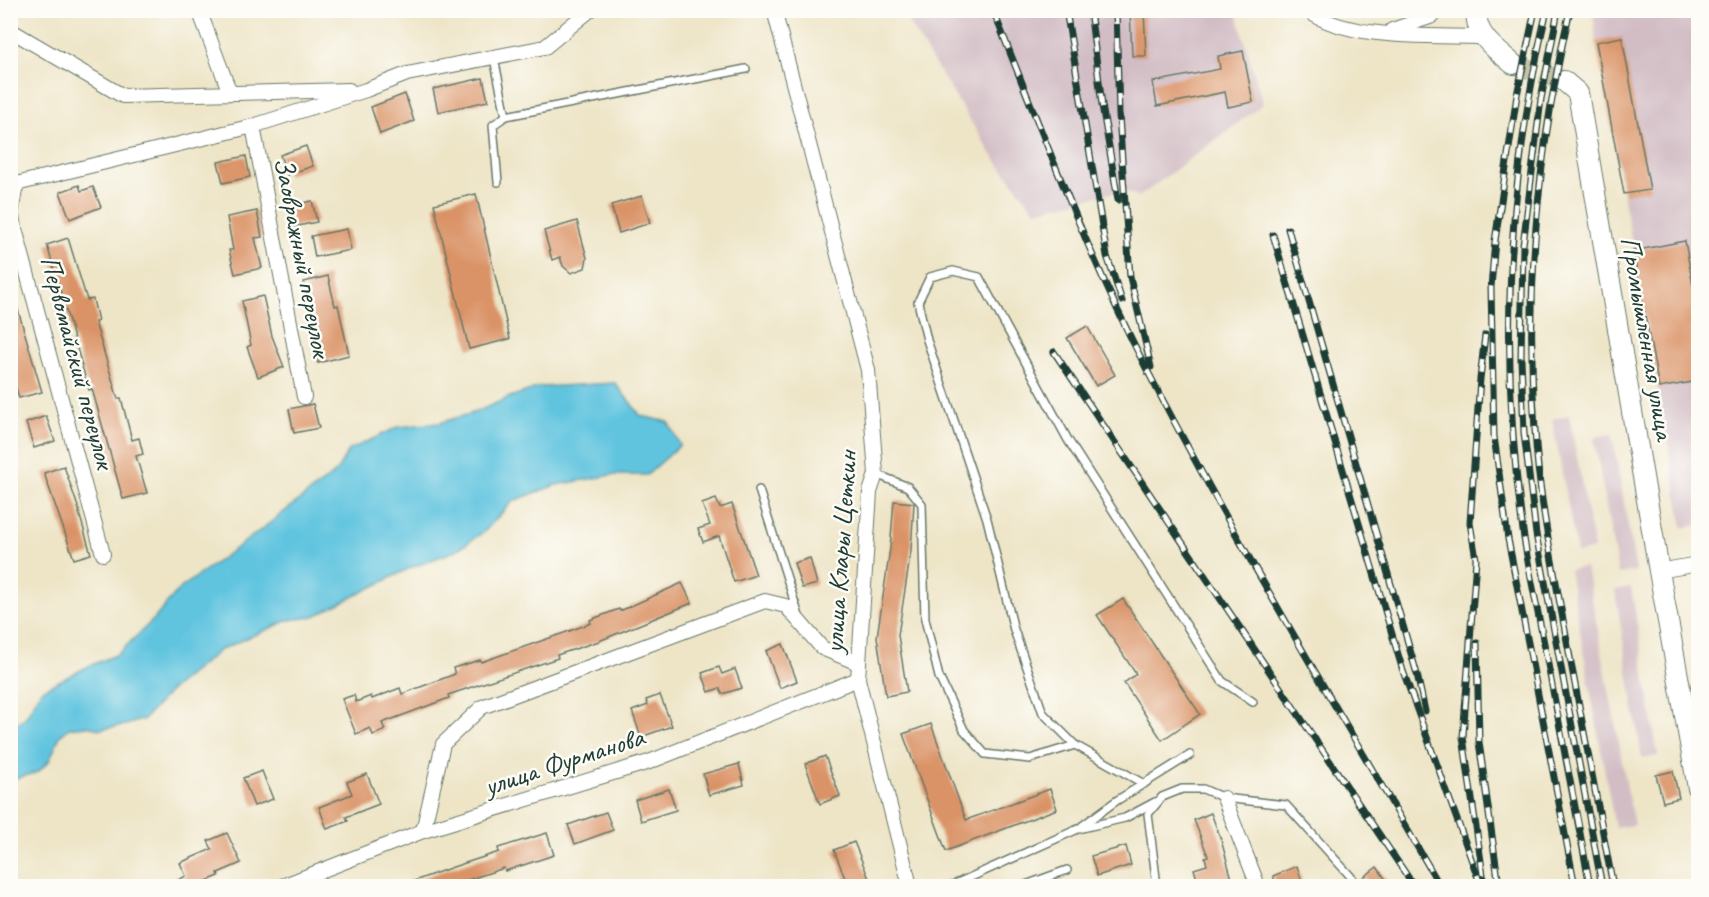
<svg xmlns="http://www.w3.org/2000/svg" width="1709" height="897" font-family="Caveat,sans-serif">
	<style>
		.industrial { fill: #d2bdc5 }
		.water { fill: #61c4df; stroke: #40808a; stroke-width: 1.5 }
		.building { fill: #da9366 }
		.lines { fill: none; stroke-linecap: round; stroke-linejoin: round }
		.secondary-tunnel { stroke: #c5c3aa; stroke-width: 20; stroke-dasharray: 20 10; stroke-linecap: butt }
		.lane-casing { stroke: #677867; stroke-width: 10 }
		.street-casing { stroke: #677867; stroke-width: 16 }
		.secondary-casing { stroke: #677867; stroke-width: 22 }
		.lane { stroke: #fff; stroke-width: 7 }
		.street { stroke: #fff; stroke-width: 14 }
		.secondary { stroke: #fff; stroke-width: 20 }
		.rail-casing { stroke: #1f3d34; stroke-width: 7 }
		.rail { stroke: #fdfcf7; stroke-width: 4.5; stroke-dasharray: 14; stroke-linecap: butt }
		.labels { text-anchor: middle; dominant-baseline: central; stroke-width: 5; stroke-linejoin: round; paint-order: stroke }
		.street-label { font-size: 28px; fill: #1f3d34; stroke: #fdfcf7 }
	</style>
	<rect width="100%" height="100%" fill="#fdfcf7"/>
	<filter id="ink" filterUnits="userSpaceOnUse"><feTurbulence type="fractalNoise" baseFrequency=".0167" numOctaves="2"/><feDisplacementMap in="SourceGraphic" scale="12" xChannelSelector="R" yChannelSelector="G"/><feConvolveMatrix kernelMatrix="1 2 1 2 8 2 1 2 1" color-interpolation-filters="sRGB"/></filter>
	<filter id="wash" filterUnits="userSpaceOnUse"><feTurbulence type="fractalNoise" baseFrequency=".008" numOctaves="4" result="noise"/><feDisplacementMap in="SourceGraphic" scale="24" xChannelSelector="R" yChannelSelector="G"/><feGaussianBlur stdDeviation="1.35" result="paint"/><feColorMatrix in="noise" values="0 0 0 0 0 0 0 0 0 0 0 0 0 0 0 0 0 1.4 0 .05"/><feComposite in="paint" operator="in"/></filter>
	<g filter="url(#wash)">
		<rect width="100%" height="100%" fill="#eee5c7"/>
		<g class="industrial">
			<path d="M901 11H1236L1263 104 1139 197 1124 190 1035 211 992 155Z"/>
			<path d="M1593 11H1698V525L1683 528 1596 42Z"/>
			<path d="M1569 415 1594 549 1577 553 1552 419Z"/>
			<path d="M1612 434 1636 571 1618 574 1594 437Z"/>
			<path d="M1586 567 1634 825 1615 828 1569 570Z"/>
			<path d="M1631 587 1658 756 1642 759 1615 590Z"/>
		</g>
		<path class="water" d="M615 383 641 416 668 422 680 445 647 475H612L556 485 513 501 485 531 455 551 410 568 313 617 289 620 220 650 171 690 144 719 126 725 100 729 86 726 69 728 60 736 49 761 38 772 11 780V727L25 718 41 690 87 667 118 654 155 618 178 590 254 535 336 472 349 450 398 427 439 423 476 412 510 397 540 387Z"/>
		<g id="blocks">
			<g class="building">
				<path d="M1130 10H1144L1146 56H1132Z"/>
				<path d="M1622 37 1650 190 1624 194 1596 42Z"/>
				<path d="M1243 51 1253 102 1228 107 1225 92 1157 106 1153 82 1220 69 1218 56Z"/>
				<path d="M483 78 488 101 438 112 433 89Z"/>
				<path d="M405 94 414 121 380 134 371 107Z"/>
				<path d="M306 146 313 166 287 175 280 155Z"/>
				<path d="M246 156 250 177 223 183 218 162Z"/>
				<path d="M79 185 81 191 93 187 101 207 70 219 60 192Z"/>
				<path d="M476 194 510 339 469 349 434 204Z"/>
				<path d="M642 196 650 223 619 233 611 205Z"/>
				<path d="M312 201 317 222 293 227 289 206Z"/>
				<path d="M257 211 262 237 255 238 262 268 235 274 229 250H233L227 217Z"/>
				<path d="M577 221 587 258 585 268 571 273 563 266 560 257 552 260 544 231Z"/>
				<path d="M347 229 351 250 315 257 311 236Z"/>
				<path d="M68 238 87 300 93 299 98 321 95 322 106 359 118 399 121 398 132 440 139 438 143 454 136 456 147 493 123 499 92 389 89 390 47 245Z"/>
				<path d="M1685 241 1698 314V381L1659 388 1633 251Z"/>
				<path d="M328 276 335 306 338 305 349 355 318 363 313 346 318 345 304 282Z"/>
				<path d="M13 293 42 392 19 398 10 368V294Z"/>
				<path d="M263 296 272 336 284 367 258 377 247 347 251 345 242 301Z"/>
				<path d="M1087 326 1115 375 1096 386 1067 338Z"/>
				<path d="M313 404 319 428 294 433 289 409Z"/>
				<path d="M46 416 55 441 34 448 26 423Z"/>
				<path d="M64 466 80 513H79L91 554 74 559 44 473Z"/>
				<path d="M716 499 720 508 732 504 756 575 734 582 719 536 703 542 698 529 710 525 702 504Z"/>
				<path d="M894 501 914 503 911 551 898 635 907 692 886 696 877 637 890 549Z"/>
				<path d="M810 558 817 584 802 588 794 563Z"/>
				<path d="M682 583 692 603 599 641 557 655 558 658 448 695 449 698 382 723 385 730 373 735 370 728 356 734 342 699 354 695 356 702 371 696 372 699 400 688 402 694 455 674 453 668 480 660 481 662 564 633 591 623 590 620 619 609 620 611Z"/>
				<path d="M1123 599 1200 714 1162 740 1124 683 1136 674 1097 615Z"/>
				<path d="M783 644 797 681 780 688 766 651Z"/>
				<path d="M719 667 722 674 735 669 742 688 722 694 720 688 709 692 702 673Z"/>
				<path d="M660 695 672 726 641 737 632 711 648 705 646 700Z"/>
				<path d="M931 724 966 820 1050 789 1057 809 946 851 903 734Z"/>
				<path d="M825 756 840 796 820 804 805 764Z"/>
				<path d="M739 764 744 785 709 795 703 774Z"/>
				<path d="M262 771 273 799 254 806 243 778Z"/>
				<path d="M1673 771 1679 798 1663 802 1656 775Z"/>
				<path d="M367 774 379 804 346 817 348 821 327 829 319 807 352 794 347 782Z"/>
				<path d="M669 789 676 810 641 821 635 800Z"/>
				<path d="M606 812 613 830 575 844 568 825Z"/>
				<path d="M1211 813 1221 840 1234 886H1199L1194 869 1207 865 1205 857 1208 856 1194 820Z"/>
				<path d="M227 833 241 863 218 873 219 876 194 886H166L186 876 180 863 212 849 208 841Z"/>
				<path d="M547 833 554 855 505 871 504 868 449 886H403V885L453 867 499 852 498 848Z"/>
				<path d="M854 842 872 886H848L834 850Z"/>
				<path d="M1126 846 1131 865 1097 876 1091 856Z"/>
				<path d="M1297 866 1302 882 1290 886H1277L1273 876Z"/>
				<path d="M1377 867 1387 881 1379 886H1371L1364 877Z"/>
			</g>
		</g>
	</g>
	<g filter="url(#ink)">
		<use href="#blocks" fill-opacity="0" stroke="#677867" stroke-width="1.5"/>
		<g class="lines">
			<path class="secondary-tunnel" d="M1513 64 1564 81"/>
			<defs>
				<g id="lane">
					<path d="M494 58 506 116 493 125 498 182"/>
					<path d="M506 116 746 69"/>
					<path d="M876 474 908 487 922 504 925 619 939 677 964 730 985 754 1030 759 1075 745"/>
					<path d="M759 490 799 616"/>
					<path d="M1689 717 1698 709"/>
					<path d="M1144 784 1075 745 1043 713 1014 630 987 519 927 340 918 302 930 277 953 271 979 277 1068 440 1222 681 1253 702"/>
					<path d="M1082 826 1116 801 1190 755"/>
					<path d="M951 886 1078 829 1125 818 1155 802"/>
					<path d="M1023 886 1067 870"/>
					<path d="M1157 886 1148 814 1162 797 1182 789H1203L1224 798 1286 805 1353 879 1357 886"/>
				</g>
				<g id="street">
					<path d="M199 10 230 93"/>
					<path d="M774 10 868 370 876 474 870 492 858 679 910 886"/>
					<path d="M1307 10C1347 41 1433 35 1482 37"/>
					<path d="M10 30 123 96 349 90"/>
					<path d="M1392 30 1430 17 1440 10"/>
					<path d="M253 126 304 397"/>
					<path d="M10 182 16 184 253 126 366 90 407 74 545 47 590 10"/>
					<path d="M16 184 11 214 103 554"/>
					<path d="M1659 571 1698 564"/>
					<path d="M1224 798 1258 886"/>
					<path d="M423 831 443 744 482 707 765 601 786 606 822 648 858 663"/>
					<path d="M282 886 423 831 649 762 858 679"/>
				</g>
				<g id="secondary">
					<path d="M1477 10C1473 35 1497 50 1513 64"/>
					<path d="M1564 81 1578 93 1659 571 1698 788"/>
				</g>
			</defs>
			<use href="#lane" class="lane-casing"/>
			<use href="#street" class="street-casing"/>
			<use href="#secondary" class="secondary-casing"/>
			<use href="#lane" class="lane"/>
			<use href="#street" class="street"/>
			<use href="#secondary" class="secondary"/>
			<defs>
				<g id="rail">
					<path d="M993 10C1041 129 1086 251 1145 366 1236 543 1341 714 1440 886"/>
					<path d="M1066 10 1107 256 1122 301"/>
					<path d="M1090 10 1102 105 1118 200"/>
					<path d="M1116 10 1119 115 1130 277 1151 367"/>
					<path d="M1535 10 1517 95 1495 241 1491 287 1494 436 1508 539 1575 886"/>
					<path d="M1547 10C1506 183 1499 363 1524 538 1530 577 1539 616 1546 654 1561 732 1576 809 1590 886"/>
					<path d="M1558 10 1541 99 1523 245 1521 359 1524 433 1536 534 1602 886"/>
					<path d="M1570 10C1538 147 1525 290 1535 430 1539 501 1554 571 1567 641 1582 723 1598 805 1613 886"/>
					<path d="M1288 229 1417 674 1425 711"/>
					<path d="M1273 235 1403 671 1481 886"/>
					<path d="M1054 352 1414 886"/>
					<path d="M1477 643 1479 742 1499 886"/>
					<path d="M1483 875 1463 737 1476 559 1470 523 1480 379 1485 335"/>
				</g>
			</defs>
			<use href="#rail" class="rail-casing"/>
			<use href="#rail" class="rail"/>
		</g>
	</g>
	<g class="labels">
		<g class="street-label">
			<text transform="translate(303 257) rotate(79)">Заовражный переулок</text>
			<text transform="translate(1648 338) rotate(80)">Промышленная улица</text>
			<text transform="translate(78 362) rotate(75)">Первомайский переулок</text>
			<text transform="translate(840 552) rotate(-86)">улица Клары Цеткин</text>
			<text transform="translate(564 761) rotate(-18)">улица Фурманова</text>
		</g>
	</g>
	<rect width="1709" height="897" fill="none" stroke="#fdfcf7" stroke-width="36"/>
</svg>
